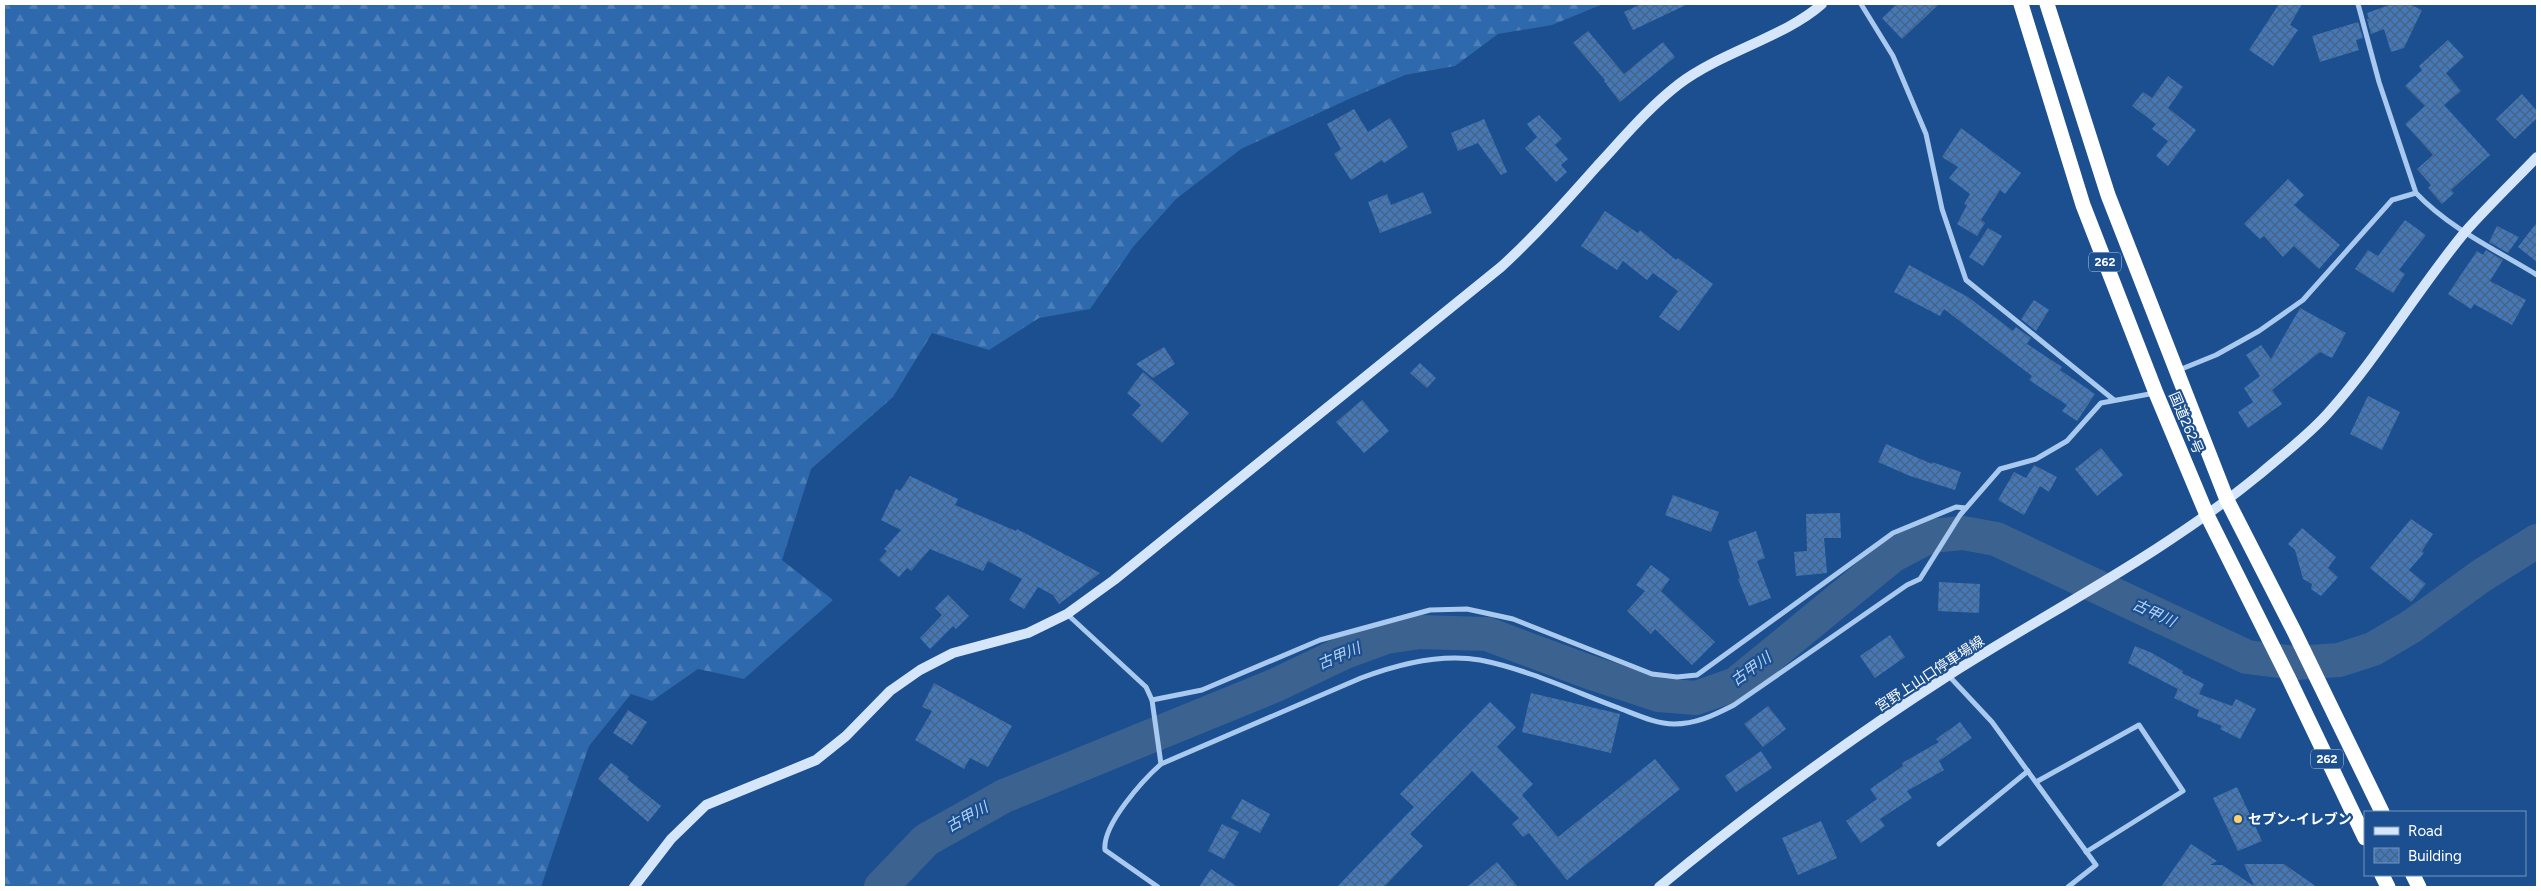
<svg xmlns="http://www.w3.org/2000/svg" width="2541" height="891" font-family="Figtree,'Noto Sans JP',sans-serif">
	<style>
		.forest { fill: url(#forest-firs) }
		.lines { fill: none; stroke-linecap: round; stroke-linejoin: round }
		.river { stroke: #3c6290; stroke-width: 34 }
		.building { fill: url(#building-cross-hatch) }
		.street { stroke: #a9c9ee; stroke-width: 5 }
		.secondary { stroke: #d6e6fa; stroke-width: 10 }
		.highway { stroke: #fff; stroke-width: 15 }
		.poi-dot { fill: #ffd166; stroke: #1b4f8f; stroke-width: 2 }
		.labels { text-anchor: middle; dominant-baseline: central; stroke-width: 4.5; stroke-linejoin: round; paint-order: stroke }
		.shield { fill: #1b4f8f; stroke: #bbcadd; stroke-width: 1 }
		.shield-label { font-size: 12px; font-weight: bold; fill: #fff }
		.street-label { font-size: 14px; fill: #fff; stroke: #1b4f8f }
		.poi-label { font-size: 14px; font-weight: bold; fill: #fff; stroke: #1b4f8f; text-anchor: start }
		.water-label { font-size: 15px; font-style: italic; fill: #b5d3f5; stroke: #1b4f8f }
	</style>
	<defs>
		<pattern id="forest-firs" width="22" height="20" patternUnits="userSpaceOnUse" patternTransform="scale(1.25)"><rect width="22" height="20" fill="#2e69ad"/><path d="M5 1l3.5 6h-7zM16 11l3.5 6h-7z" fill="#4d80b9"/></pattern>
		<pattern id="building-cross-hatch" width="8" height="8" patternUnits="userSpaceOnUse" patternTransform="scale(1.25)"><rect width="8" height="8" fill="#4478b7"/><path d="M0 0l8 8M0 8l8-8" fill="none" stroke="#486282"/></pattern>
	</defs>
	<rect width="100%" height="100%" fill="#1b4f8f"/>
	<path class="forest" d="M4 4H1603L1552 25 1498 34 1455 66 1405 75 1349 99 1241 149 1176 199 1133 247 1090 309 1039 318 989 350 932 333 893 397 811 469 782 560 833 600 744 679 698 669 652 701 631 694 589 746 541 887H4Z"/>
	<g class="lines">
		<path class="river" d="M881 887 926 840 1004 796 1276 685 1345 652 1386 637 1420 632 1487 634 1589 672 1659 695 1696 698 1736 684 1892 556 1930 536 1963 533 1996 539 2247 657 2295 663 2339 660 2373 649 2412 626 2481 576 2537 541"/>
	</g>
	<g class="building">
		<path d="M1641 4H1688L1633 30 1624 12Z"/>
		<path d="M1897 4H1939L1902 39 1882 18Z"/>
		<path d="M2279 4H2302L2290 25 2298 30 2273 66 2249 50Z"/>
		<path d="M2392 4H2409L2422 10 2404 48 2391 52 2384 29 2371 34 2367 19H2369L2367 13Z"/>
		<path d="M2358 22 2363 38 2356 40 2359 50 2320 62 2312 36Z"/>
		<path d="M1588 31 1624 74 1663 42 1675 57 1620 102 1604 81 1605 80 1573 43Z"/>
		<path d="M2448 40 2464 57 2446 73 2461 91 2444 105 2490 155 2451 190 2454 193 2442 204 2428 188 2431 185 2417 169 2433 155 2405 124 2425 106 2405 86 2422 70 2419 66Z"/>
		<path d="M2168 76 2183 87 2168 108 2196 130 2168 166 2156 156 2168 141 2152 129 2156 124 2132 106 2143 92 2152 98Z"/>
		<path d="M2522 94 2537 111V118L2515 139 2496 119Z"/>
		<path d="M1354 109 1368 132 1390 118 1408 147 1384 163 1382 160 1351 180 1334 154 1341 149 1327 124Z"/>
		<path d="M1539 115 1562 139 1555 145 1568 159 1561 165 1567 172 1556 182 1525 148 1537 137 1527 124Z"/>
		<path d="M1484 119 1507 172 1501 175 1478 143 1458 151 1451 133Z"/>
		<path d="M1961 128 2021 173 2005 194 2000 190 1981 220 1985 223 1977 236 1957 224 1967 205 1964 204 1970 194 1949 178 1958 167 1942 157Z"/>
		<path d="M2288 179 2304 195 2294 205 2340 245 2319 269 2294 246 2283 257 2264 236 2260 239 2244 224Z"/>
		<path d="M1423 192 1432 213 1380 233 1368 202 1387 194 1391 205Z"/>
		<path d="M1605 211 1638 233 1640 230 1676 260 1678 258 1713 284 1679 331 1659 317 1678 291 1653 273 1647 280 1623 261 1617 270 1581 246Z"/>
		<path d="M2405 220 2426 235 2399 270 2405 274 2393 293 2355 269 2368 250 2378 256Z"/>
		<path d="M2537 222V262L2518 247Z"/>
		<path d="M2497 226 2519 237 2508 253 2489 242Z"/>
		<path d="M1988 228 2002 236 1983 266 1969 257Z"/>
		<path d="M2486 250 2503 260 2490 281 2526 300 2512 325 2474 304 2471 309 2448 294 2477 251 2483 255Z"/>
		<path d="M1909 265 1968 297 2013 331 2016 327 2031 338 2027 344 2062 367 2060 370 2095 394 2077 421 2062 411 2067 405 2029 380 2032 376 1944 309 1940 316 1894 292Z"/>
		<path d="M2034 300 2049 310 2036 331 2021 319Z"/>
		<path d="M2300 308 2346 333 2332 358 2320 352 2272 390 2282 404 2248 428 2238 412 2253 402 2244 388 2260 376 2246 355 2261 345 2271 359Z"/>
		<path d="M1164 347 1175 364 1153 378 1136 364Z"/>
		<path d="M1420 363 1436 378 1427 388 1410 373Z"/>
		<path d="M1143 372 1189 413 1162 443 1132 415 1141 405 1127 393Z"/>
		<path d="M2368 396 2400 412 2382 450 2350 434Z"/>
		<path d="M1362 400 1389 431 1364 453 1336 422Z"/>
		<path d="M1886 444 1932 464V462L1961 472 1955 490 1910 476 1878 462Z"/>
		<path d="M2101 448 2123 475 2097 496 2075 469Z"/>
		<path d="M2034 465 2057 477 2049 492 2040 486 2024 515 1998 500 2014 472 2026 478Z"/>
		<path d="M910 476 958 499 955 505 1016 531 1017 529 1100 573 1059 604 1053 595 1038 587 1024 609 1009 600 1022 579 988 561 983 571 930 549 911 571 907 568 899 577 879 560 887 551 884 549 901 530 881 520 896 489 900 491Z"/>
		<path d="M1673 495 1719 512 1711 532 1665 515Z"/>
		<path d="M1840 513 1841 538H1824L1827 573 1796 576 1794 552 1807 551 1806 514Z"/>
		<path d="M2411 519 2433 534 2422 551 2424 553 2409 570 2426 584 2411 602 2370 568Z"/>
		<path d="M2302 528 2336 557 2328 568 2338 577 2321 596 2311 589 2312 584 2303 579 2295 550 2288 544Z"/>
		<path d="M1756 531 1765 558 1757 561 1771 598 1749 606 1738 579 1740 578 1728 541Z"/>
		<path d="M1651 565 1670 579 1661 591 1715 642 1692 665 1655 629 1651 634 1627 611 1645 591 1636 585Z"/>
		<path d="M1939 582 1980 584 1979 613 1938 611Z"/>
		<path d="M948 595 969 616 956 629 953 626 930 649 920 638 942 615 935 608Z"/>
		<path d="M1890 635 1905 657 1875 678 1860 656Z"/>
		<path d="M2135 646 2152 653 2183 671 2182 673 2204 684 2199 694 2232 706 2236 699 2256 709 2240 739 2220 729 2222 726 2197 716 2199 710 2174 698 2178 689 2128 663Z"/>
		<path d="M934 683 1012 726 988 767 970 758 964 769 915 740 932 711 922 707Z"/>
		<path d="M1531 693 1620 714 1611 753 1522 732Z"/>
		<path d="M1490 702 1516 727 1497 747 1533 784 1522 795 1558 837 1655 759 1680 789 1567 880 1529 833 1523 837 1512 824 1519 818 1472 771 1410 834 1423 846 1384 887H1337L1414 807 1400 794Z"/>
		<path d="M1768 706 1786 729 1763 747 1744 724Z"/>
		<path d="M628 710 647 722 632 745 613 733Z"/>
		<path d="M1960 722 1972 738 1939 761 1944 770 1907 791 1912 798 1880 819 1885 826 1861 843 1846 821 1877 799 1870 789 1903 766 1902 763 1939 742 1936 739Z"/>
		<path d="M1761 751 1772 768 1736 792 1725 776Z"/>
		<path d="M611 763 629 777 627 779 661 806 648 822 598 779Z"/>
		<path d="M2237 787 2262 841 2238 851 2213 798Z"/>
		<path d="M1242 799 1270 814 1260 833 1231 818Z"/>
		<path d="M1821 821 1837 858 1798 875 1782 838Z"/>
		<path d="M1222 824 1239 832 1224 859 1208 851Z"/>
		<path d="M2191 844 2217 861 2210 865H2222L2254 886 2244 864H2284L2317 887H2161Z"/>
		<path d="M1497 862 1518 887H1467Z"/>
		<path d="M1211 869 1238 887H1199Z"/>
	</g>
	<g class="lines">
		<g class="street">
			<path d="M1861 4 1893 56 1926 134 1942 209 1966 280 2114 400"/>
			<path d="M2358 4 2379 82 2416 193C2449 228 2496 250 2537 275"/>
			<path d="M2179 370 2216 355 2259 331 2303 300 2392 200 2416 193"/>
			<path d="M1067 614 1146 687 1152 700 1161 764C1143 780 1102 825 1105 850L1158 887"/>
			<path d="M1949 676 1992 722 2096 865 2068 887"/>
			<path d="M1152 700 1202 690 1320 640 1430 610 1467 609 1513 619 1652 674 1677 677 1697 675 1893 533 1956 507 1966 508"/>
			<path d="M1161 764 1361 678C1398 664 1440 653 1480 660 1526 669 1571 690 1616 707 1633 713 1655 724 1674 724 1697 724 1714 715 1734 705L1907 585 1920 579 1960 515 2000 469 2036 459 2067 441 2101 403 2155 393"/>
			<path d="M2036 782 2139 725 2183 791 2086 852"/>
			<path d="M1939 844 2028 771"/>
		</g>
		<g class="secondary">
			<path d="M634 887 671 839 706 805 816 760 846 736 890 691 920 670 953 653 1028 633 1067 614 1114 580 1501 267C1536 235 1567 200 1598 165 1624 137 1648 108 1679 84 1721 52 1785 37 1822 4"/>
			<path d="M1659 887C1751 811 1848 740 1949 675 2053 609 2164 553 2260 474 2283 454 2309 435 2329 412 2379 356 2417 290 2465 232 2488 206 2513 182 2537 157"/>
		</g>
		<g class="highway">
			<path d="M2021 4 2083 205 2156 393 2207 515 2289 679 2365 838"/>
			<path d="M2047 4 2108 195 2227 500 2294 631 2382 812"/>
			<path d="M2382 875 2388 887"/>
			<path d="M2413 875 2419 887"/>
		</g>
	</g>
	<circle class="poi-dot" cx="2238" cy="819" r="5"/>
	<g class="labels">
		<g class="shield">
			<rect x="2089" y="252.5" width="32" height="19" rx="4"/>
			<rect x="2311" y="749.5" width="32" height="19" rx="4"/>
		</g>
		<g class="shield-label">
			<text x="2105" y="262">262</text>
			<text x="2327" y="759">262</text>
		</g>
		<g class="street-label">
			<text transform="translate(2186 423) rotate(67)">国道262号</text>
			<text transform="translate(1930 674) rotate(-33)">宮野上山口停車場線</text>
		</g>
		<g class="poi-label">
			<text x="2248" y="819">セブン-イレブン</text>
		</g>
		<g class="water-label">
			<text transform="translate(2154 613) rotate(25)">古甲川</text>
			<text transform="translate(1339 656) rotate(-23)">古甲川</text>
			<text transform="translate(1751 669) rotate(-36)">古甲川</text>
			<text transform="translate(967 817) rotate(-29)">古甲川</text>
		</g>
	</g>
	<rect width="2541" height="891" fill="none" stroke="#ffffff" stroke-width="10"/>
	<rect x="2364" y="811" width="162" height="65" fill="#1b4f8f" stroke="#7695bc"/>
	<rect x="2374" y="827" width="25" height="8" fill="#d6e6fa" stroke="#7695bc"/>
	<text x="2408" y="836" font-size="15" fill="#ffffff">Road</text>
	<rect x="2374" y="848" width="25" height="15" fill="url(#building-cross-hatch)" stroke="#7695bc"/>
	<text x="2408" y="861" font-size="15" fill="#ffffff">Building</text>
</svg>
